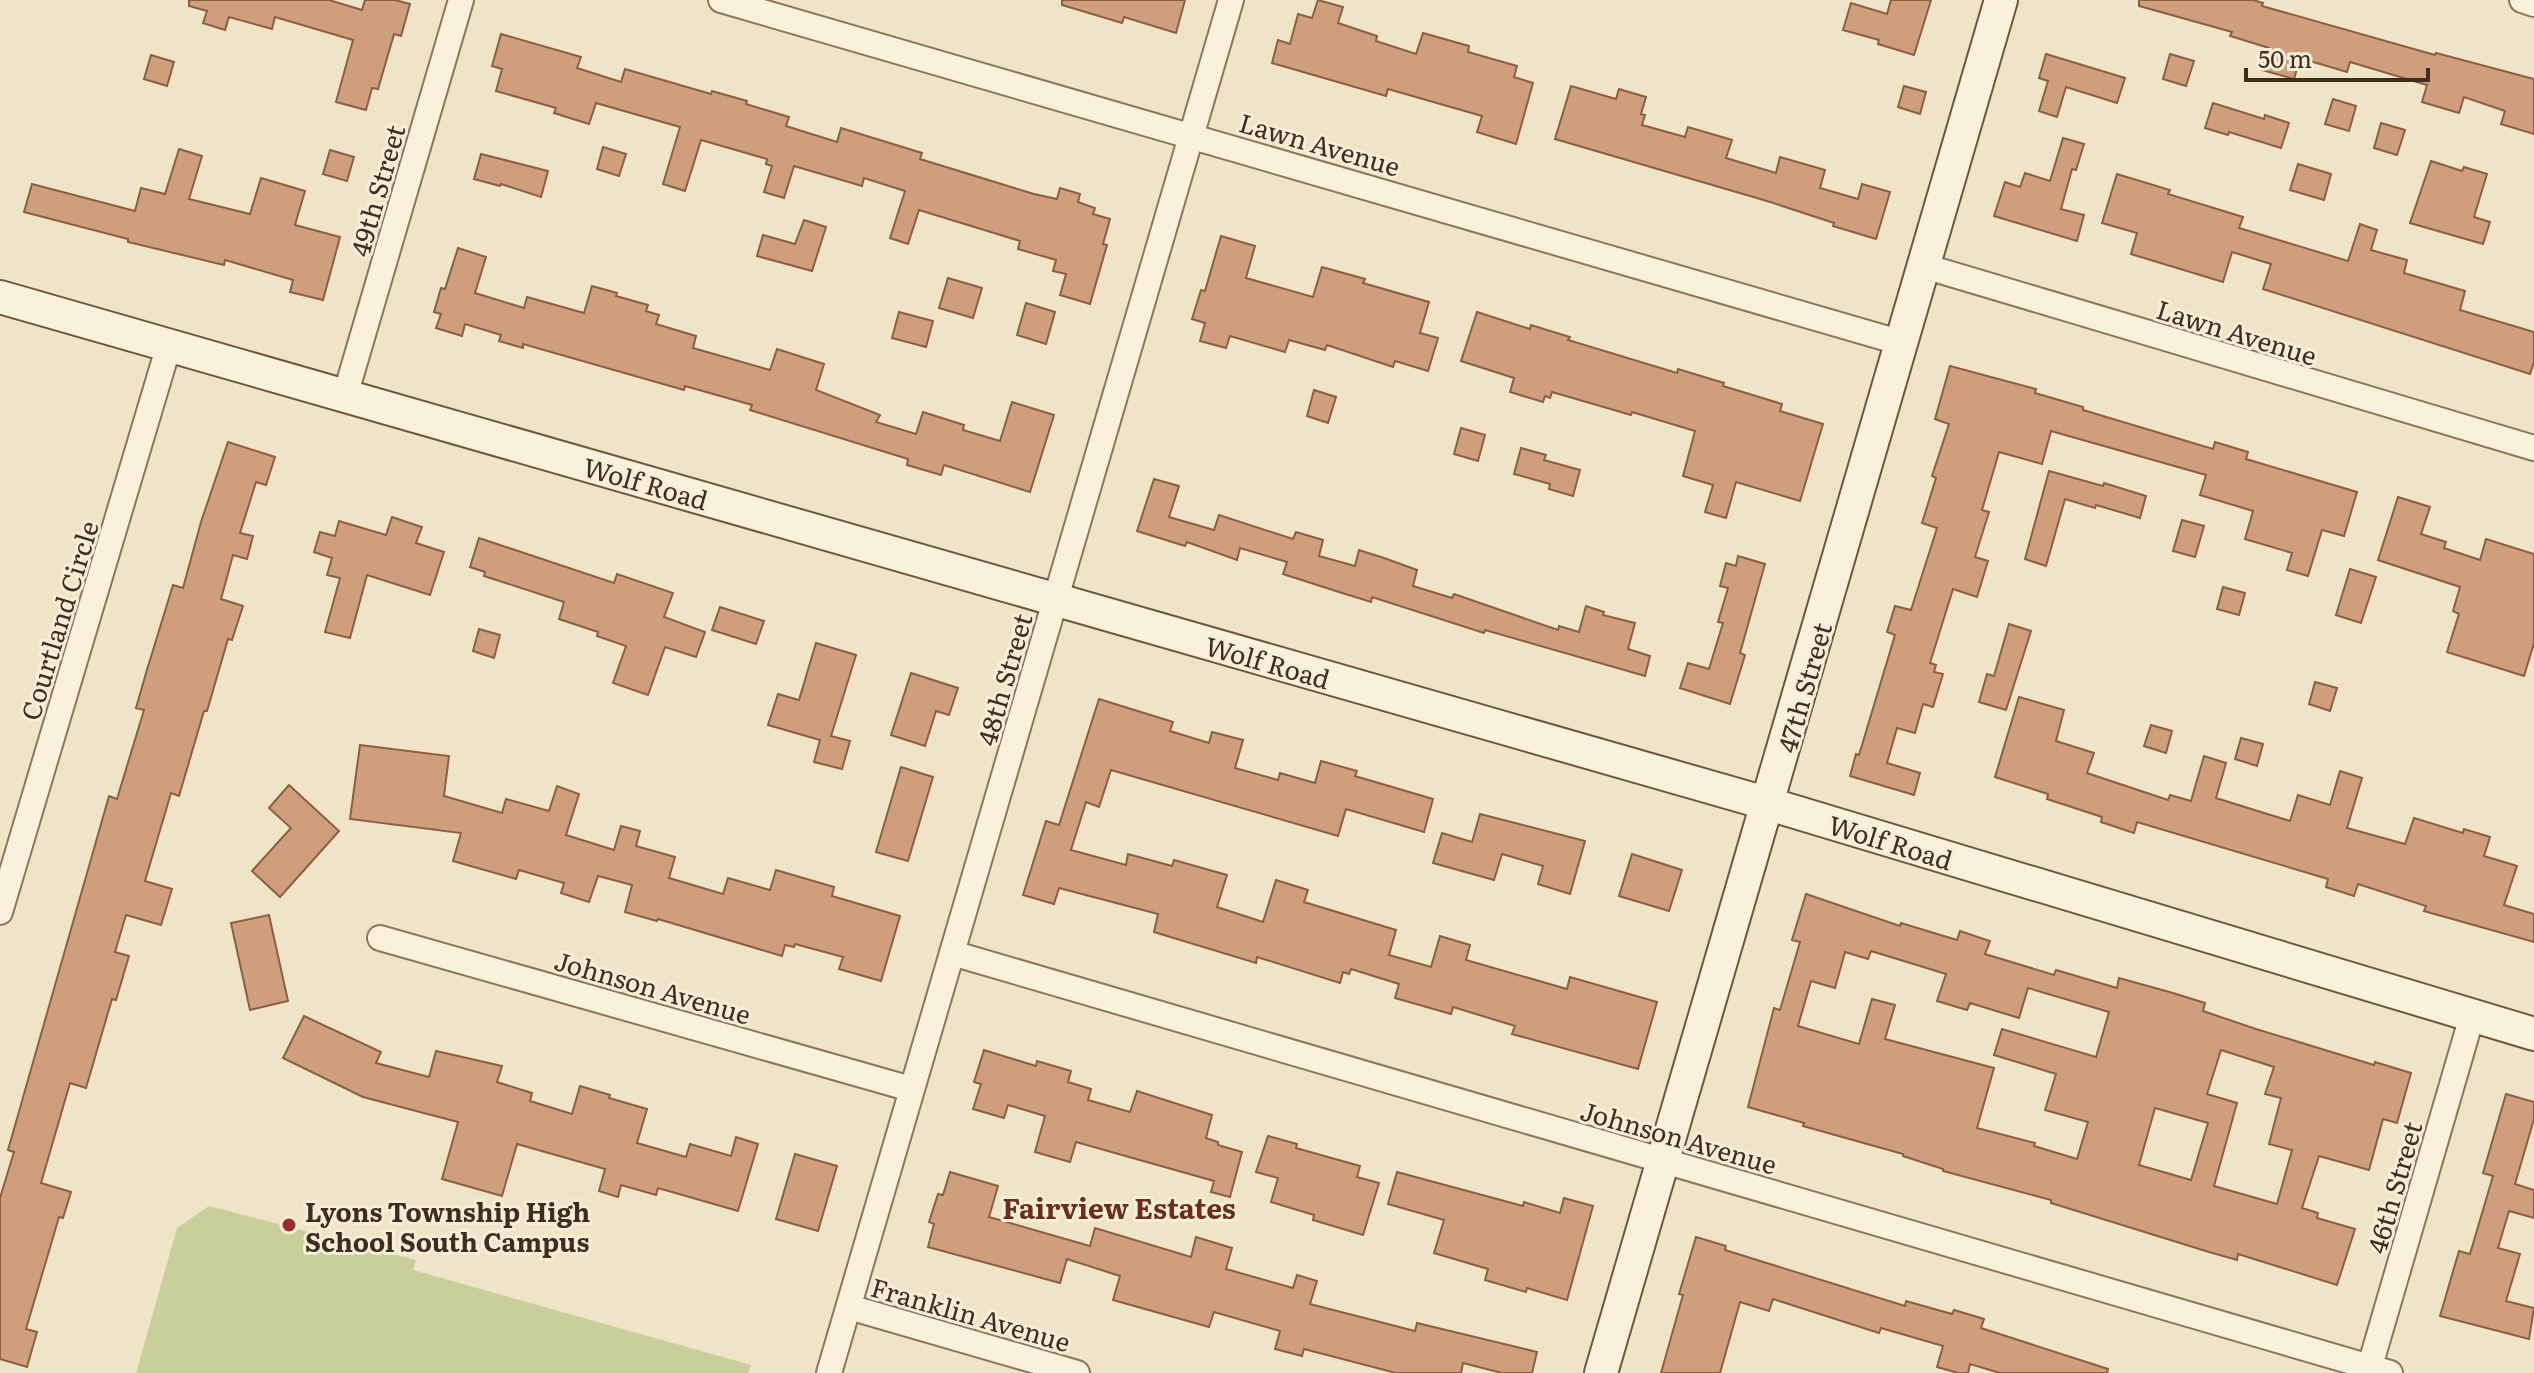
<svg xmlns="http://www.w3.org/2000/svg" width="2534" height="1373" font-family="Literata,serif">
	<style>
		.green { fill: #c9cf9b }
		.building { fill: #cf9f7d; stroke: #8d5f41; stroke-width: 2; fill-rule: evenodd }
		.lines { fill: none; stroke-linecap: round; stroke-linejoin: round }
		.minor-casing { stroke: #8d765c; stroke-width: 28 }
		.secondary-casing { stroke: #6f573f; stroke-width: 36 }
		.minor { stroke: #faf1dc; stroke-width: 24 }
		.secondary { stroke: #faf1dc; stroke-width: 32 }
		.poi-dot { fill: #9e2a2b; stroke: #f7eed8; stroke-width: 3 }
		.labels { text-anchor: middle; dominant-baseline: central; stroke-width: 6; stroke-linejoin: round; paint-order: stroke }
		.street-label { font-size: 26px; fill: #3d2e20; stroke: #f7eed8 }
		.poi-label { font-size: 26px; font-weight: bold; fill: #3d2e20; stroke: #f7eed8; text-anchor: start }
		.neighbourhood-label { font-size: 28px; font-weight: bold; fill: #6b2e1e; stroke: #f7eed8 }
	</style>
	<rect width="100%" height="100%" fill="#f0e4c8"/>
	<path class="green" d="M209 1206 416 1260 413 1270 751 1365 748 1373H136L177 1228Z"/>
	<g class="building">
		<path d="M189 0H329L362 10 365 0H395L410 4 401 36 394 34 378 89 372 88 366 110 336 102 353 40 275 17 272 29 229 17 225 30 203 23 207 11 189 6Z"/>
		<path d="M1062 0H1185L1176 33 1124 17 1122 23 1062 5Z"/>
		<path d="M1318 0 1343 7 1338 23 1377 36 1376 41 1416 54 1423 33 1469 46 1468 52 1517 66 1514 77 1533 83 1516 144 1477 132 1482 116 1388 89 1386 96 1272 63 1278 40 1290 44 1298 14 1312 18Z"/>
		<path d="M1891 0H1931L1914 55 1878 44 1879 40 1843 30 1851 3 1887 14Z"/>
		<path d="M2139 0H2253L2263 3 2262 6 2435 55 2436 53 2534 79V134L2501 124 2505 111 2464 97 2459 113 2422 102 2427 85 2350 62 2347 72 2300 58 2294 79 2262 70 2269 48 2230 36 2232 32 2139 6Z"/>
		<path d="M501 34 581 57 577 68 621 82 625 69 711 94 712 91 747 101 746 104 789 117 786 126 837 142 841 128 922 153 920 159 1034 194 1057 199 1060 188 1080 194 1078 202 1095 208 1093 214 1110 219 1103 244 1107 245 1090 304 1060 295 1066 274 1053 271 1056 260 1018 249 1020 241 919 210 908 244 890 238 905 191 864 178 862 186 794 166 784 198 764 192 772 166 766 164 767 159 701 140 685 191 663 184 680 127 596 103 589 124 554 113 556 108 496 91 502 69 492 66Z"/>
		<path d="M2046 54 2125 78 2117 103 2066 87 2057 117 2039 111 2048 81 2039 78Z"/>
		<path d="M2170 54 2194 61 2186 86 2163 79Z"/>
		<path d="M151 55 174 62 167 86 144 79Z"/>
		<path d="M1571 86 1616 99 1619 89 1646 97 1641 114 1645 115 1642 125 1685 137 1688 127 1732 140 1726 158 1776 173 1780 157 1825 170 1820 188 1858 199 1862 184 1890 192 1876 239 1833 226 1834 223 1767 201 1555 139Z"/>
		<path d="M1904 86 1926 92 1920 114 1898 107Z"/>
		<path d="M2333 99 2356 106 2349 131 2325 124Z"/>
		<path d="M2213 103 2264 119 2265 115 2289 123 2281 148 2229 132 2228 135 2205 128Z"/>
		<path d="M2381 123 2405 130 2397 155 2374 148Z"/>
		<path d="M2063 138 2084 144 2076 170 2072 169 2061 209 2084 215 2077 241 1994 216 2005 182 2020 187 2025 173 2050 181Z"/>
		<path d="M603 147 626 154 619 176 597 169Z"/>
		<path d="M179 149 202 156 189 199 250 214 261 178 305 191 295 225 340 237 323 300 290 292 293 280 225 260 224 265 128 242V239L24 212 32 184 135 211 141 188 165 194Z"/>
		<path d="M330 150 354 157 347 181 323 174Z"/>
		<path d="M481 154 548 171 541 197 501 184 500 186 474 179Z"/>
		<path d="M2431 161 2462 171 2464 167 2487 174 2474 217 2490 222 2483 244 2410 223Z"/>
		<path d="M2298 164 2331 174 2324 200 2290 190Z"/>
		<path d="M2117 174 2170 190 2168 194 2243 217 2239 228 2348 261 2360 224 2377 230 2371 250 2407 260 2404 273 2465 291 2460 310 2534 332V362L2530 374 2263 289 2271 264 2232 252 2223 282 2131 254 2137 233 2102 223Z"/>
		<path d="M804 220 826 227 812 271 757 256 763 235 795 244Z"/>
		<path d="M1221 236 1255 246 1246 278 1313 297 1322 267 1365 279 1363 283 1429 302 1420 333 1438 338 1428 371 1395 361 1393 367 1327 345 1325 350 1289 340 1285 352 1230 336 1226 348 1200 341 1205 323 1192 319 1201 290 1205 291Z"/>
		<path d="M458 248 486 257 475 293 524 308 527 297 584 313 592 286 617 293 616 296 648 305 646 311 659 315 656 324 696 336 693 348 770 370 777 349 824 364 816 390 880 415 876 422 916 434 923 412 964 425 963 430 1000 441 1012 402 1054 415 1030 492 944 465 941 475 907 465 908 459 750 410 752 405 685 386 684 390 523 344V348L499 341 501 335 465 324 462 336 436 328 441 314 434 312 441 288 445 289Z"/>
		<path d="M948 278 982 288 973 318 939 308Z"/>
		<path d="M1026 303 1055 312 1046 344 1017 335Z"/>
		<path d="M899 312 933 321 926 347 892 338Z"/>
		<path d="M1477 312 1530 329 1531 325 1570 337 1568 340 1677 373 1678 369 1724 383 1723 386 1782 404 1780 411 1823 424 1800 501 1736 482 1726 518 1705 512 1713 485 1683 476 1695 431 1632 412 1631 415 1552 392 1550 398 1545 396 1543 402 1510 392 1514 378 1461 361Z"/>
		<path d="M1950 366 2036 389 2035 393 2083 407V410L2213 449 2215 442 2248 452 2246 459 2357 492 2344 536 2322 530 2308 576 2287 570 2292 553 2245 539 2253 511 2200 495 2206 475 2051 431 2042 464 1999 452 1982 510 1989 512 1975 557 1988 561 1977 597 1953 589 1930 663 1936 665 1934 672 1943 674 1933 707 1923 704 1915 733 1897 728 1887 763 1920 773 1914 795 1850 776 1856 754 1859 755 1895 635 1887 632 1895 606 1911 610 1937 528 1922 523 1936 478 1932 476 1949 424 1935 419Z"/>
		<path d="M1314 390 1336 397 1328 423 1307 416Z"/>
		<path d="M1461 428 1485 435 1478 461 1454 454Z"/>
		<path d="M228 442 275 457 266 485 256 482 240 533 253 536 247 559 233 555 221 599 243 606 232 640 228 639 207 711H204L179 796 171 793 145 881 172 889 161 925 126 915 115 952 129 956 116 1000 112 999 86 1088 70 1083 41 1183 71 1192 63 1218 59 1217 26 1329 37 1332 27 1367 0 1359V1198L14 1152 8 1150 109 796 117 799 144 710 136 708 146 673 173 585 183 588 201 522Z"/>
		<path d="M1521 448 1546 455 1544 460 1580 470 1573 496 1549 489 1550 484 1514 474Z"/>
		<path d="M2049 471 2103 486 2104 483 2146 496 2140 518 2096 505 2095 508 2065 499 2046 566 2025 559Z"/>
		<path d="M1154 479 1179 486 1169 517 1214 530 1219 515 1293 539 1296 532 1323 540 1319 556 1355 566 1359 550 1384 558 1417 570 1413 586 1452 598 1454 594 1558 630 1559 626 1579 632 1586 606 1604 612 1603 615 1635 623 1628 649 1650 656 1645 676 1485 630 1484 633 1372 597 1371 602 1339 592 1283 574 1287 562 1240 548 1237 560 1187 542 1185 546 1137 531Z"/>
		<path d="M2398 497 2430 507 2421 534 2446 542 2444 548 2480 560 2486 539 2534 554V643L2524 676 2447 652 2459 614 2453 611 2460 587 2378 560Z"/>
		<path d="M392 517 422 527 416 543 444 552 430 595 367 575 350 638 325 632 340 578 327 575 332 558 314 552 320 532 335 536 339 521 386 535Z"/>
		<path d="M2182 520 2204 526 2195 557 2173 551Z"/>
		<path d="M479 538 614 583 617 574 673 593 664 617 705 632 696 657 665 647 648 695 613 683 626 646 597 636 598 632 559 619 564 602 484 576 485 572 470 567Z"/>
		<path d="M1738 556 1765 564 1740 653 1745 655 1730 704 1680 688 1688 663 1709 669 1723 623 1718 622 1728 588 1720 586 1726 563 1736 566Z"/>
		<path d="M2350 569 2376 577 2361 623 2336 615Z"/>
		<path d="M2223 587 2245 593 2239 615 2217 609Z"/>
		<path d="M720 607 764 621 756 644 712 630Z"/>
		<path d="M2009 624 2031 631 2006 710 1979 702 1987 674 1994 676Z"/>
		<path d="M479 629 500 635 494 658 473 651Z"/>
		<path d="M816 643 856 655 831 736 850 741 842 769 814 762 820 740 768 725 778 694 799 700Z"/>
		<path d="M911 673 958 688 949 715 936 711 925 746 891 735Z"/>
		<path d="M2315 682 2337 688 2330 711 2309 704Z"/>
		<path d="M2019 697 2064 710 2056 741 2094 753 2087 773 2168 800 2170 795 2191 801 2204 756 2226 763 2216 798 2290 821 2298 795 2330 805 2340 771 2362 778 2347 828 2405 844 2414 818 2463 833 2464 829 2490 837 2484 856 2517 866 2504 905 2534 914V942L2424 911 2426 906 2358 884 2354 896 2326 887 2328 879 2137 822 2134 833 2101 822 2102 817 2047 799 2048 794 1995 777Z"/>
		<path d="M1099 699 1173 722 1170 731 1209 743 1212 732 1243 740 1235 768 1278 780 1280 773 1315 783 1321 761 1357 771 1355 776 1433 799 1424 832 1346 809 1338 836 1111 770 1099 807 1086 802 1071 850 1126 865 1128 854 1172 866 1174 860 1227 875 1217 907 1263 922 1276 880 1308 890 1304 902 1396 930 1389 955 1431 967 1440 936 1470 945 1466 960 1567 989 1570 977 1657 1002 1638 1069 1512 1034 1515 1026 1453 1007 1451 1014 1395 998 1399 984 1351 969 1349 974 1343 972 1340 983 1257 957 1256 963 1154 932 1158 914 1059 888 1054 904 1023 895 1046 821 1059 825Z"/>
		<path d="M2151 725 2172 731 2166 753 2144 746Z"/>
		<path d="M2241 738 2263 744 2257 766 2235 759Z"/>
		<path d="M360 745 449 756 444 796 502 813 506 799 549 811 557 786 579 794 566 835 614 850 621 826 640 831 636 846 675 857 669 878 723 894 728 878 770 890 776 870 834 887 832 896 900 916 881 981 839 969 843 957 795 944 794 947 785 945 782 956 658 919 657 921 625 912 632 885 598 876 589 902 561 893 564 883 519 870 516 879 453 861 461 833 350 819Z"/>
		<path d="M901 767 933 777 908 861 876 852Z"/>
		<path d="M289 785 339 831 280 897 252 871 291 828 269 808Z"/>
		<path d="M1480 814 1585 841 1570 894 1538 884 1543 866 1502 854 1494 880 1433 863 1442 833 1472 842Z"/>
		<path d="M1632 854 1682 870 1669 911 1619 896Z"/>
		<path d="M1806 894 1900 926 1901 923 1957 940 1960 931 1990 941 1985 954 2054 975 2056 970 2117 988 2119 978 2173 993 2205 1003 2203 1011 2256 1029 2374 1065 2375 1062 2411 1073 2397 1123 2383 1119 2369 1170 2319 1156 2302 1208 2318 1213 2317 1218 2355 1229 2337 1285 2238 1254 2237 1260 2209 1252 2051 1203V1200L1943 1171V1169L1903 1156V1154L1803 1126 1804 1123 1748 1107 1774 1008 1780 1010 1800 942 1792 940ZM1871 951 1946 974 1937 1001 1967 1010 1970 1003 2019 1018 2028 988 2109 1012 2096 1057 2002 1029 1994 1055 2056 1074 2045 1110 2088 1122 2077 1159 2034 1146 2035 1143 1977 1128 1994 1068 1885 1039 1895 1005 1872 999 1859 1044 1798 1026 1811 981 1835 988 1845 952 1868 959ZM2221 1050 2274 1067 2265 1094 2281 1098 2269 1144 2292 1150 2277 1204 2214 1186 2237 1103 2207 1094ZM2155 1108 2208 1123 2191 1180 2139 1165Z"/>
		<path d="M269 915 288 1001 250 1010 231 923Z"/>
		<path d="M304 1016 381 1052 376 1063 429 1077 436 1051 502 1066 497 1082 532 1093 530 1101 572 1114 580 1086 610 1095 609 1098 647 1109 637 1143 686 1157 690 1144 731 1156 736 1137 758 1144 738 1211 658 1188 656 1195 621 1185 618 1197 599 1191 605 1169 517 1144 502 1196 442 1179 458 1122 363 1097 283 1058Z"/>
		<path d="M984 1050 1036 1066 1037 1061 1071 1071 1068 1082 1091 1089 1088 1100 1130 1112 1137 1091 1212 1115 1206 1138 1218 1142V1145L1242 1152 1230 1197 1211 1192 1214 1181 1076 1142 1070 1162 1035 1152 1045 1116 1008 1105 1004 1118 973 1109 981 1084 974 1082Z"/>
		<path d="M2506 1094 2534 1102V1119L2515 1184 2534 1190V1218L2509 1211 2498 1248 2520 1254 2506 1301 2534 1308 2529 1339 2440 1316 2459 1251 2470 1254 2493 1176 2483 1173Z"/>
		<path d="M1268 1136 1297 1144 1296 1148 1360 1166 1357 1177 1379 1183 1363 1235 1313 1220 1314 1215 1271 1202 1278 1178 1256 1172Z"/>
		<path d="M795 1154 837 1166 818 1231 776 1219Z"/>
		<path d="M950 1172 998 1186 989 1217 1090 1246 1095 1228 1191 1257 1196 1237 1232 1248 1226 1269 1293 1288 1297 1275 1317 1281 1310 1304 1415 1331 1417 1323 1537 1352 1532 1373H1502L1463 1363 1461 1373H1396L1304 1349 1302 1356 1275 1349 1280 1331 1214 1312 1209 1327 1113 1300 1120 1276 1067 1259 1060 1283 928 1247 934 1224 929 1222 938 1194 943 1195Z"/>
		<path d="M1397 1172 1523 1206 1524 1202 1560 1213 1564 1198 1593 1206 1567 1300 1527 1288 1526 1292 1485 1280 1488 1269 1434 1253 1444 1220 1388 1204Z"/>
		<path d="M1696 1237 1726 1246 1725 1250 1905 1306 1906 1301 1952 1314 1954 1310 1984 1319 1981 1328 2108 1369 2107 1373H2000L1970 1364 1968 1373H1958L1937 1367 1943 1346 1881 1328 1879 1333 1773 1299 1769 1311 1740 1302 1720 1373H1661L1683 1295 1679 1294Z"/>
	</g>
	<g class="lines">
		<defs>
			<g id="minor">
				<path d="M721 0 1902 343"/>
				<path d="M2522 0 2534 4"/>
				<path d="M1924 266 2534 448"/>
				<path d="M345 396 461 0"/>
				<path d="M0 912 169 345"/>
				<path d="M380 938 911 1089"/>
				<path d="M952 953 2390 1373"/>
				<path d="M849 1307 1077 1373"/>
				<path d="M829 1373 1231 0"/>
				<path d="M2368 1373 2472 1016"/>
			</g>
			<g id="secondary">
				<path d="M0 297 1769 804 2534 1034"/>
				<path d="M1601 1373 2001 0"/>
			</g>
		</defs>
		<use href="#minor" class="minor-casing"/>
		<use href="#secondary" class="secondary-casing"/>
		<use href="#minor" class="minor"/>
		<use href="#secondary" class="secondary"/>
	</g>
	<circle class="poi-dot" cx="289" cy="1225" r="8"/>
	<g class="labels">
		<g class="street-label">
			<text transform="translate(1320 143) rotate(16)">Lawn Avenue</text>
			<text transform="translate(376 190) rotate(-74)">49th Street</text>
			<text transform="translate(2237 331) rotate(17)">Lawn Avenue</text>
			<text transform="translate(646 482) rotate(16)">Wolf Road</text>
			<text transform="translate(58 620) rotate(-73)">Courtland Circle</text>
			<text transform="translate(1268 661) rotate(16)">Wolf Road</text>
			<text transform="translate(1003 679) rotate(-74)">48th Street</text>
			<text transform="translate(1803 687) rotate(-74)">47th Street</text>
			<text transform="translate(1891 841) rotate(17)">Wolf Road</text>
			<text transform="translate(653 986) rotate(16)">Johnson Avenue</text>
			<text transform="translate(1679 1136) rotate(16)">Johnson Avenue</text>
			<text transform="translate(2393 1187) rotate(-74)">46th Street</text>
			<text transform="translate(971 1313) rotate(16)">Franklin Avenue</text>
		</g>
		<g class="poi-label">
			<text x="305" y="1210">Lyons Township High<tspan x="305" dy="30">School South Campus</tspan></text>
		</g>
		<g class="neighbourhood-label">
			<text x="1119" y="1207">Fairview Estates</text>
		</g>
	</g>
	<path d="M2246 68v12h182v-12" fill="none" stroke="#3d2e20" stroke-width="4"/>
	<text x="2258" y="68" font-size="24" fill="#3d2e20" stroke="#f7eed8" stroke-width="6" paint-order="stroke">50 m</text>
</svg>
